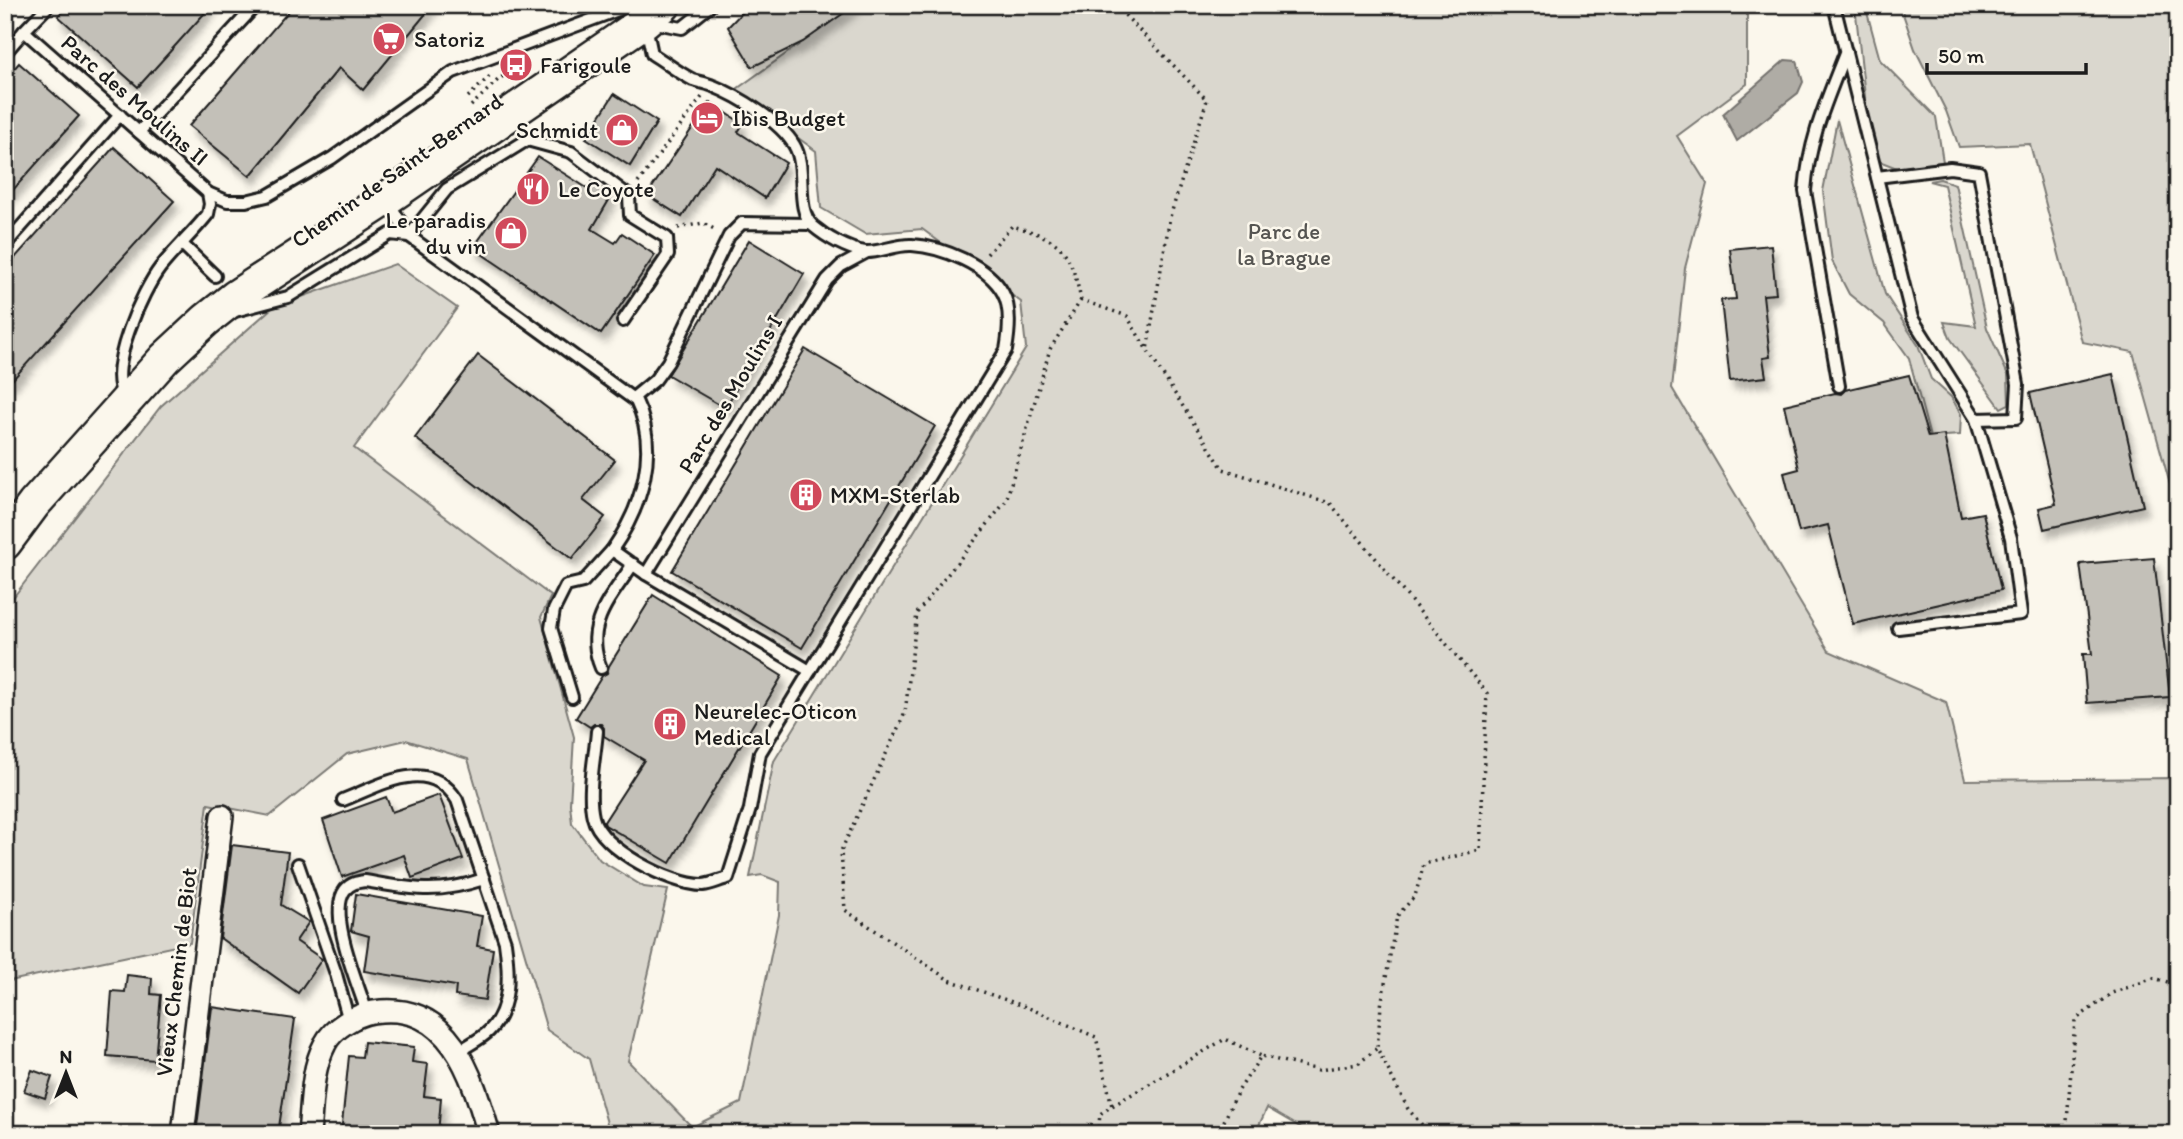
<svg xmlns="http://www.w3.org/2000/svg" width="2183" height="1139" font-family="Itim,sans-serif">
	<style>
		.green { fill: #dad7ce; stroke: #7b7a75; stroke-width: 2 }
		.water { fill: #afaca5; stroke: #74726e; stroke-width: 2 }
		.building { fill: #c3c0b8; stroke: #1c1c1c; stroke-width: 2; filter: url(#shadow) }
		.lines { fill: none; stroke-linecap: round; stroke-linejoin: round }
		.lane-casing { stroke: #1c1c1c; stroke-width: 16 }
		.street-casing { stroke: #1c1c1c; stroke-width: 26 }
		.secondary-casing { stroke: #1c1c1c; stroke-width: 37 }
		.path { stroke: #1c1c1c; stroke-width: 3.5; stroke-dasharray: 2 5; stroke-linecap: butt }
		.lane { stroke: #fbf7ec; stroke-width: 10 }
		.street { stroke: #fbf7ec; stroke-width: 21 }
		.secondary { stroke: #fbf7ec; stroke-width: 32 }
		.labels { text-anchor: middle; dominant-baseline: central; stroke-width: 5; stroke-linejoin: round; paint-order: stroke }
		.poi-label { font-size: 23px; fill: #1c1c1c; stroke: #fbf7ec; text-anchor: start }
		.street-label { font-size: 23px; fill: #1c1c1c; stroke: #fbf7ec }
		.park-label { font-size: 23px; fill: #555451; stroke: #fbf7ec }
	</style>
	<defs>
		<filter id="shadow"><feDropShadow dx="4.5" dy="8" stdDeviation="3.5" flood-color="#0004"/></filter>
	</defs>
	<rect width="100%" height="100%" fill="#fbf7ec"/>
	<filter id="ink" filterUnits="userSpaceOnUse"><feTurbulence type="fractalNoise" baseFrequency=".0143" numOctaves="2"/><feDisplacementMap in="SourceGraphic" scale="14" xChannelSelector="R" yChannelSelector="G"/><feConvolveMatrix kernelMatrix="1 2 1 2 8 2 1 2 1" color-interpolation-filters="sRGB"/></filter>
	<g filter="url(#ink)">
		<g class="green">
			<path d="M854 5H1747V84L1677 136 1707 184 1685 268 1672 388 1829 651 1946 702 1965 780 2178 778V1134H1312L1267 1108 1255 1134H610L589 1059 547 1030 468 759 406 740 347 754 270 816 208 804 190 943 5 982V608L161 406 273 307 395 264 457 308 354 448 551 596 541 617 574 737 570 804 572 823 600 860 644 887 668 890 628 1061 692 1127 741 1103 779 915 780 882 762 875 750 877 774 761 1026 348 1021 302 922 229 865 234 821 208 816 151 734 91Z"/>
			<path d="M1855 5H1865L1880 60 1936 117 1943 162 1897 168 1879 161 1868 124Z"/>
			<path d="M1900 5H2178V513L2133 352 2082 342 2030 144 1959 147 1946 111 1915 49Z"/>
			<path d="M1837 120 1885 294 1918 345 1931 379 1951 397 1961 414 1960 435 1930 437 1909 358 1884 323 1849 294 1832 261 1823 191Z"/>
			<path d="M1940 179 1955 184 1987 328 2008 375 2009 404 2001 408 1950 338 1944 322 1976 326 1944 185 1929 181Z"/>
		</g>
		<path class="water" d="M1785 60 1797 61 1803 82 1798 93 1737 141 1723 114Z"/>
		<g class="building">
			<path d="M68 5H212L138 87 58 16Z"/>
			<path d="M294 5H433L363 90 339 68 250 176 189 126Z"/>
			<path d="M749 5H855L803 42 752 67 728 27Z"/>
			<path d="M19 63 79 116 5 199V79Z"/>
			<path d="M614 94 657 122 630 166 586 138Z"/>
			<path d="M710 102 743 124 738 132 786 163 765 198 715 165 682 217 647 195Z"/>
			<path d="M114 147 174 201 5 388V269Z"/>
			<path d="M538 157 587 188 592 182 612 195 592 229 615 243 622 233 655 255 601 334 473 248Z"/>
			<path d="M749 240 804 274 725 408 668 375Z"/>
			<path d="M1771 245 1776 294 1763 295 1770 357 1763 358 1766 377 1730 381 1721 300 1736 299 1730 249Z"/>
			<path d="M805 349 935 426 802 648 672 571Z"/>
			<path d="M478 355 615 460 583 500 605 517 572 559 415 438Z"/>
			<path d="M2113 374 2143 506 2044 529 2039 508 2056 504 2030 393Z"/>
			<path d="M1909 375 1928 437 1944 435 1961 517 1983 513 2001 590 1853 624 1828 525 1799 532 1784 473 1799 469 1784 405 1835 393 1841 394 1845 390Z"/>
			<path d="M2154 558 2170 697 2087 703 2083 654H2092L2080 564Z"/>
			<path d="M653 595 782 676 670 863 605 825 604 822 644 760 604 736V728L601 724H594L590 727 576 718 602 676 607 673 609 666Z"/>
			<path d="M439 795 463 859 412 878 404 855 342 877 323 820 386 797 392 812Z"/>
			<path d="M232 845 288 852 281 905 309 922 296 941 322 959 298 993 220 938Z"/>
			<path d="M356 894 482 916 477 946 493 949 485 1000 455 996 456 986 364 971 369 936 351 931Z"/>
			<path d="M127 975 152 978 151 994 161 995 155 1060 107 1056 112 991 125 992Z"/>
			<path d="M212 1007 295 1019 278 1134H196Z"/>
			<path d="M364 1042 414 1047 412 1062 428 1064 424 1096 441 1098 438 1134H341L349 1056 362 1057Z"/>
			<path d="M32 1070 52 1077 45 1098 24 1091Z"/>
		</g>
		<g class="lines">
			<defs>
				<g id="lane">
					<path d="M711 5 682 28 645 21 652 54C665 62 679 73 693 80 699 82 706 83 713 86 738 96 780 121 794 145 808 167 794 209 813 226 826 237 847 249 865 252 879 253 896 244 912 245 942 247 988 265 1003 293 1012 309 1009 333 1006 350L810 671"/>
					<path d="M1834 5 1912 318 1976 419 2011 538 2021 614 1898 628"/>
					<path d="M24 31 49 5"/>
					<path d="M5 53 24 31 208 193 210 204 208 214C193 233 175 249 160 268 143 290 106 370 124 395"/>
					<path d="M139 132 256 5"/>
					<path d="M1877 177 1950 168 1979 172 2018 384 2016 418 1976 419"/>
					<path d="M208 193 227 201H246L267 196 332 158 453 72 631 5"/>
					<path d="M388 201 409 236 636 401C660 450 642 507 612 550L646 574 810 671 760 753 750 809 728 878C720 880 711 884 703 885 672 885 600 849 593 817 587 791 595 758 597 731"/>
					<path d="M182 244 215 276"/>
					<path d="M5 245 120 115"/>
					<path d="M235 311 288 297 390 234 409 236 447 189 527 140 571 152 629 196 630 215 667 238 668 255 623 321"/>
					<path d="M1839 386 1805 191C1809 138 1827 100 1846 51"/>
					<path d="M633 398 655 380 668 362 729 236 742 223 810 224"/>
					<path d="M646 574 827 280 841 266 867 252"/>
					<path d="M601 668C583 625 610 599 633 564"/>
					<path d="M572 697 551 628 554 610 566 586 583 582 612 550"/>
					<path d="M343 800C381 785 429 755 457 800L505 942C509 971 512 1008 489 1031 481 1039 468 1045 458 1052"/>
					<path d="M298 864 336 974 349 1021"/>
					<path d="M367 1013C359 986 327 914 345 890 351 883 357 882 365 881 413 889 436 895 484 879"/>
				</g>
				<g id="street">
					<path d="M183 1134 222 816"/>
					<path d="M309 1134C312 1105 311 1070 325 1044 333 1028 355 1015 373 1012 450 1000 472 1075 489 1134"/>
				</g>
				<path id="secondary" d="M5 543 34 504 165 358 206 320 235 297 386 199 645 21 664 5"/>
			</defs>
			<use href="#lane" class="lane-casing"/>
			<use href="#street" class="street-casing"/>
			<use href="#secondary" class="secondary-casing"/>
			<g class="path">
				<path d="M1115 5 1207 100 1170 217 1147 350 1223 469 1330 503 1487 693 1480 850 1424 864 1415 896 1397 916 1381 1006 1377 1048 1408 1109 1430 1134"/>
				<path d="M468 97 490 76"/>
				<path d="M471 106 500 78 522 65"/>
				<path d="M638 183 702 97"/>
				<path d="M678 228 703 223 714 229"/>
				<path d="M987 254 1012 226C1062 239 1070 249 1081 300L1127 316 1147 350"/>
				<path d="M1081 300 1050 349 1006 501 917 613 905 713 841 851 845 910 949 980 1029 1008 1096 1037 1112 1106"/>
				<path d="M1098 1134 1100 1114 1112 1106 1225 1039 1261 1056"/>
				<path d="M1218 1134 1237 1093 1261 1056 1319 1070 1358 1064 1377 1048"/>
				<path d="M2066 1134 2075 1020 2112 993 2154 978 2178 985"/>
			</g>
			<use href="#lane" class="lane"/>
			<use href="#street" class="street"/>
			<use href="#secondary" class="secondary"/>
		</g>
	</g>
	<defs>
		<symbol id="supermarket-disc" viewBox="-11 -11 22 22"><circle r="9.5" fill="#d1495b" stroke="#fbf7ec"/><path d="M-6-5.5h2.5l.6 2H6L4.5 2H-2.5L-4.4-4H-6ZM-1.5 3.2a1.3 1.3 0 1 0 .1 0ZM3 3.2a1.3 1.3 0 1 0 .1 0Z" fill="#fff"/></symbol>
		<symbol id="bus-disc" viewBox="-11 -11 22 22"><circle r="9.5" fill="#d1495b" stroke="#fbf7ec"/><path d="M-5-6H5V4H4V6H2V4H-2V6H-4V4H-5ZM-3.5-4V0h7V-4ZM-3.5 1.2v1.5H-2V1.2ZM2 1.2v1.5H3.5V1.2Z" fill="#fff"/></symbol>
		<symbol id="hotel-disc" viewBox="-11 -11 22 22"><circle r="9.5" fill="#d1495b" stroke="#fbf7ec"/><path d="M-6-4.5h1.5V1H6V5H4.5V3h-9V5H-6ZM-4 0a1.8 1.8 0 1 1 3.6 0ZM.5 0V-2.5h3Q6-2.5 6 0Z" fill="#fff"/></symbol>
		<symbol id="shop-disc" viewBox="-11 -11 22 22"><circle r="9.5" fill="#d1495b" stroke="#fbf7ec"/><path d="M-5-2.5h2.3a2.7 3.5 0 0 1 5.4 0H5L5.5 6h-11ZM-1.5-2.5h3a1.5 2.3 0 0 0-3 0Z" fill="#fff"/></symbol>
		<symbol id="restaurant-disc" viewBox="-11 -11 22 22"><circle r="9.5" fill="#d1495b" stroke="#fbf7ec"/><path d="M-5-6h1v4h1v-4h1v4h1v-4h1v5L-1.5 .5V6h-2V.5L-5-1ZM5-6V6H3V1.5H1.5Q1.5-4 5-6Z" fill="#fff"/></symbol>
		<symbol id="building-disc" viewBox="-11 -11 22 22"><circle r="9.5" fill="#d1495b" stroke="#fbf7ec"/><path d="M-4-6H4V6H1V3H-1V6H-4ZM-2.5-4.3h1.7v1.8h-1.7ZM.8-4.3h1.7v1.8H.8ZM-2.5-1h1.7V.8h-1.7ZM.8-1h1.7V.8H.8Z" fill="#fff"/></symbol>
	</defs>
	<g fill-rule="evenodd">
		<use href="#supermarket-disc" x="370" y="20" width="38" height="38"/>
		<use href="#bus-disc" x="497" y="46" width="38" height="38"/>
		<use href="#hotel-disc" x="688" y="99" width="38" height="38"/>
		<use href="#shop-disc" x="603" y="111" width="38" height="38"/>
		<use href="#restaurant-disc" x="514" y="170" width="38" height="38"/>
		<use href="#shop-disc" x="492" y="214" width="38" height="38"/>
		<use href="#building-disc" x="787" y="476" width="38" height="38"/>
		<use href="#building-disc" x="651" y="705" width="38" height="38"/>
	</g>
	<g class="labels">
		<g class="poi-label">
			<text x="414" y="39">Satoriz</text>
			<text x="540" y="65">Farigoule</text>
			<text x="732" y="118">Ibis Budget</text>
			<text x="598" y="130" text-anchor="end">Schmidt</text>
			<text x="558" y="189">Le Coyote</text>
			<text x="486" y="220" text-anchor="end">Le paradis<tspan x="486" dy="26">du vin</tspan></text>
			<text x="830" y="495">MXM-Sterlab</text>
			<text x="694" y="711">Neurelec-Oticon<tspan x="694" dy="26">Medical</tspan></text>
		</g>
		<g class="street-label">
			<text transform="translate(135 100) rotate(41)">Parc des Moulins II</text>
			<text transform="translate(397 170) rotate(-35)">Chemin de Saint-Bernard</text>
			<text transform="translate(730 394) rotate(-59)">Parc des Moulins I</text>
			<text transform="translate(176 972) rotate(-83)">Vieux Chemin de Biot</text>
		</g>
		<g class="park-label">
			<text x="1284" y="231">Parc de<tspan x="1284" dy="26">la Brague</tspan></text>
		</g>
	</g>
	<rect width="2183" height="1139" fill="none" stroke="#fbf7ec" stroke-width="28"/>
	<rect x="14" y="14" width="2155" height="1111" fill="none" stroke="#1c1c1c" stroke-width="2.5" filter="url(#ink)"/>
	<g transform="translate(66 1073)" stroke="#fbf7ec" stroke-width="5" paint-order="stroke">
	<path d="M0-5L12 26L0 18L-12 26Z" fill="#1c1c1c"/>
	<text y="-10" font-size="19" font-weight="bold" text-anchor="middle" fill="#1c1c1c">N</text>
	</g>
	<path d="M1927 63v10h159v-10" fill="none" stroke="#1c1c1c" stroke-width="3.5"/>
	<text x="1938" y="63" font-size="21" fill="#1c1c1c" stroke="#fbf7ec" stroke-width="5" paint-order="stroke">50 m</text>
</svg>
